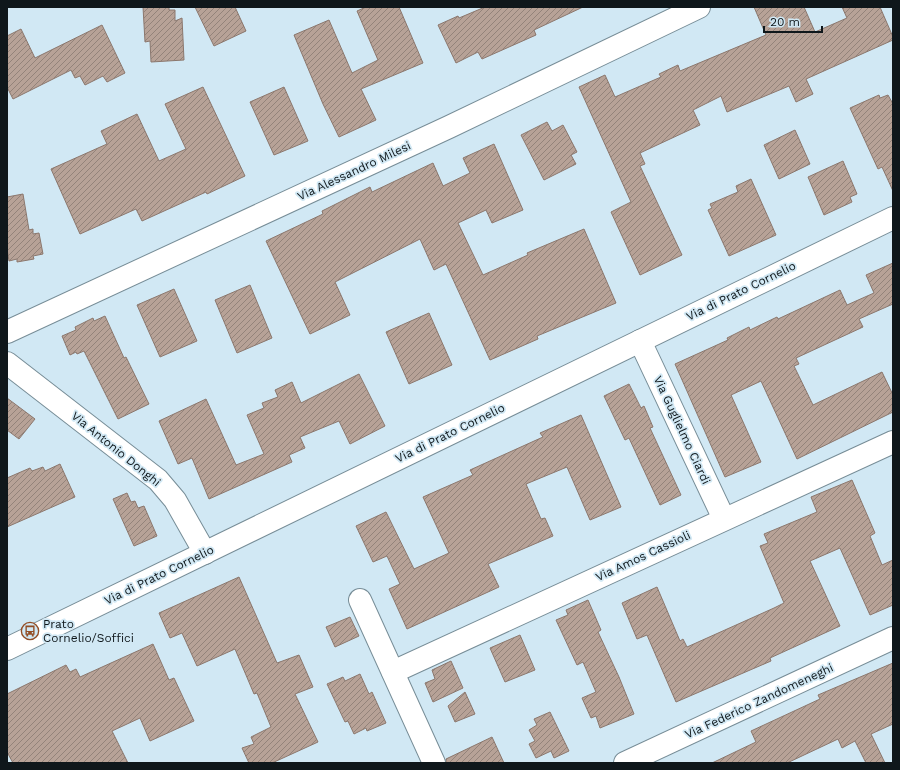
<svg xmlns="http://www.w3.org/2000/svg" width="900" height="770" font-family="'Work Sans',sans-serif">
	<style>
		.building { fill: url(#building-hatch); stroke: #8b776d }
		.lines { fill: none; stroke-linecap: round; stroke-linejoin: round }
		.street-casing { stroke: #778d97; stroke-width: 24 }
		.secondary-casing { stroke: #778d97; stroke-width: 24 }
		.street { stroke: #fff; stroke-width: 22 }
		.secondary { stroke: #fff; stroke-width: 22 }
		.labels { text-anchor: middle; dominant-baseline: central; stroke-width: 3.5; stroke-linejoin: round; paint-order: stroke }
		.street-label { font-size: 12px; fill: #0f171b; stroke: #d1e8f4 }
		.poi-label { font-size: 12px; fill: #0f171b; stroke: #d1e8f4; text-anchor: start }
	</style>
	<defs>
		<pattern id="building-hatch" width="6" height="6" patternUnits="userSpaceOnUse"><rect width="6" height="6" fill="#b7a297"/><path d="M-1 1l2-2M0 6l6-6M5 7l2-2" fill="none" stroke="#93837a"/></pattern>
	</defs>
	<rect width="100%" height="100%" fill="#d1e8f4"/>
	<g class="building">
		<path d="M143 7H169V10H175V21L182 18 184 60 151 62 150 41 145 42Z"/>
		<path d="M195 7H235L246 31 214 46Z"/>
		<path d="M366 7H399L423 63 361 89 376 120 339 137 323 104 294 35 329 20 352 73 378 60 357 11Z"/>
		<path d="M485 7H583L534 30 536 35 482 59 478 52 456 63 438 25 458 16 459 18Z"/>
		<path d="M754 7H804L815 32 847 18 842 7H880L893 37V40L806 79 813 94 796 102 789 86 727 112 721 96 693 110 700 125 640 153 645 164 640 166 682 255 640 275 611 212 631 202 579 87 605 75 615 97 661 77 659 74 678 65 680 71 766 35Z"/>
		<path d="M102 25 125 73 107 82 103 76 85 85 80 76 75 78 71 70 13 99 7 87V36L21 29 35 58Z"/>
		<path d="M203 87 245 176 207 194 206 192 142 221 136 209 80 234 51 169 107 144 101 131 137 114 159 161 186 149 165 104Z"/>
		<path d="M284 87 308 141 274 155 250 102Z"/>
		<path d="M879 95 880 98 888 95 893 104V191L882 167 878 169 850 108Z"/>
		<path d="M547 122 552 131 563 125 577 152 571 155 576 164 544 180 521 135Z"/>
		<path d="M795 130 810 164 779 179 764 145Z"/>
		<path d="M494 144 523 210 492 223 486 210 458 223 483 275 528 255 527 253 584 229 616 303 537 336 538 339 490 360 446 264 434 270 420 239 335 282 350 315 310 334 266 241 323 214 322 211 370 187 372 192 433 163 443 186 470 173 463 158Z"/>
		<path d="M843 161 857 194 850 197 852 202 824 215 808 177Z"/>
		<path d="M751 179 776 235 729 256 708 210 712 208 710 204 738 192 736 186Z"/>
		<path d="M23 194 29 230 33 229V234L39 233 43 254 33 256 34 259 17 262V259L9 261 7 249V197Z"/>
		<path d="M893 263V304L859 319 863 327 796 358 799 364 794 366 813 405 882 372 893 395V412L797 459 761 381 731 395 761 462 725 477 675 364 728 340 727 338 749 327 750 330 777 317 778 319 840 290 847 305 874 293 866 275Z"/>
		<path d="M250 285 272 338 237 353 215 300Z"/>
		<path d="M174 289 197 341 160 357 137 305Z"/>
		<path d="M429 313 452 365 409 384 386 332Z"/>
		<path d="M105 316 124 358 126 357 149 404 118 419 84 351 77 354 76 352 70 355 62 336 76 330 75 327 93 318 94 321Z"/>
		<path d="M359 374 385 426 350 444 339 421 300 437 305 448 289 455 292 462 209 499 192 458 178 464 159 421 206 399 236 465 264 454 247 415 264 408 262 403 278 397 275 390 292 382 301 403Z"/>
		<path d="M629 384 641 408 644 406 653 427 650 428 681 495 660 505 629 438 625 440 604 396Z"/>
		<path d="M7 398 35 419 19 439 7 430Z"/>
		<path d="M581 415 621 507 590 520 567 467 526 484 541 519 545 518 553 536 488 564 499 587 407 629 389 589 400 584 387 556 373 562 356 526 386 512 414 569 449 553 423 497 473 475 470 470 543 437 540 433Z"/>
		<path d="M60 464 75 497 7 527V478L30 468 32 471 43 467 45 471Z"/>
		<path d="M852 480 875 533 870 536 882 565 893 560V605L870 615 840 548 810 561 840 626 770 658 771 661 676 702 647 635 637 639 622 603 657 587 680 641 683 639 687 647 774 608 784 603 760 546 768 543 764 534 817 512 811 497Z"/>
		<path d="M127 493 131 502 135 501 138 508 144 506 157 536 134 546 113 499Z"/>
		<path d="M239 577 277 663 299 655 313 687 295 694 318 742 272 763H249L242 748 254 744 251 737 271 727 257 693 254 694 235 649 197 666 182 633 170 638 159 613Z"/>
		<path d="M588 600 601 630 598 632 619 677 634 714 600 728 596 716 591 718 582 698 596 692 583 662 577 665 556 620 568 615 566 610Z"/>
		<path d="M350 617 359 636 335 647 326 627Z"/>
		<path d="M520 635 535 670 505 682 490 648Z"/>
		<path d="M153 644 169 680 174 678 194 721 150 741 140 718 112 731 128 763H13L7 752V694L66 665 70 672 76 669 80 677Z"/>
		<path d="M451 661 463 688 433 702 425 683 435 679 432 670Z"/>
		<path d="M893 663V724L871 734 885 763H866L855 741 842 748 838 739 787 763H712L756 742 751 731 820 699 818 695Z"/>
		<path d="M360 674 369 694 372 692 386 723 367 731 366 728 354 734 348 721 345 722 327 684 343 677 345 681Z"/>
		<path d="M465 692 475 714 455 722 448 706Z"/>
		<path d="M550 712 569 751 554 758 551 751 536 758 529 744 535 741 529 730 537 725 534 719Z"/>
		<path d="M492 737 504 763H446V759Z"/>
	</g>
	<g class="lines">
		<defs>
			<g id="street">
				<path d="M7 332 449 127 699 7"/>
				<path d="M640 341 724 519"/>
				<path d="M7 363 158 480 175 500 205 553"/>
				<path d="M360 600 434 763"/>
				<path d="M393 672 893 442"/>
				<path d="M625 763 893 638"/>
			</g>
			<path id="secondary" d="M7 649 893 218"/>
		</defs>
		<use href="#street" class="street-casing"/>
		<use href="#secondary" class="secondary-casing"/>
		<use href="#street" class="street"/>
		<use href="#secondary" class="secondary"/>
	</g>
	<defs>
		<symbol id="bus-ring" viewBox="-11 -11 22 22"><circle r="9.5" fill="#d1e8f4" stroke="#934d25" stroke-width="1.5"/><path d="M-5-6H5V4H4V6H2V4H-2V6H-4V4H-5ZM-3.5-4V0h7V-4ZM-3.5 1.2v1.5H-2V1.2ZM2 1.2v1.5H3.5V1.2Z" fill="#934d25"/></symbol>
	</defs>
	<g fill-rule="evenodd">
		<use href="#bus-ring" x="20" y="621" width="20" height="20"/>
	</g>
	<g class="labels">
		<g class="street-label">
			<text transform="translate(354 171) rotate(-25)">Via Alessandro Milesi</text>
			<text transform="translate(741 291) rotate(-26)">Via di Prato Cornelio</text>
			<text transform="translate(682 430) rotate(65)">Via Guglielmo Ciardi</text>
			<text transform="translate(450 433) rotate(-26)">Via di Prato Cornelio</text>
			<text transform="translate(116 449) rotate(39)">Via Antonio Donghi</text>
			<text transform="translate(643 556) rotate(-25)">Via Amos Cassioli</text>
			<text transform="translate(159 575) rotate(-26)">Via di Prato Cornelio</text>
			<text transform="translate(759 701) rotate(-25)">Via Federico Zandomeneghi</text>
		</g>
		<g class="poi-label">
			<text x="43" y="624">Prato<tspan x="43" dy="14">Cornelio/Soffici</tspan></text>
		</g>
	</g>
	<rect width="900" height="770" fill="none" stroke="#0f171b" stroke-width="16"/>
	<path d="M764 26v6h58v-6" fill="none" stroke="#0f171b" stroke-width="2"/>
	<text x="770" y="26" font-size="12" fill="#0f171b" stroke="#d1e8f4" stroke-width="3" paint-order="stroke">20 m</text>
</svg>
